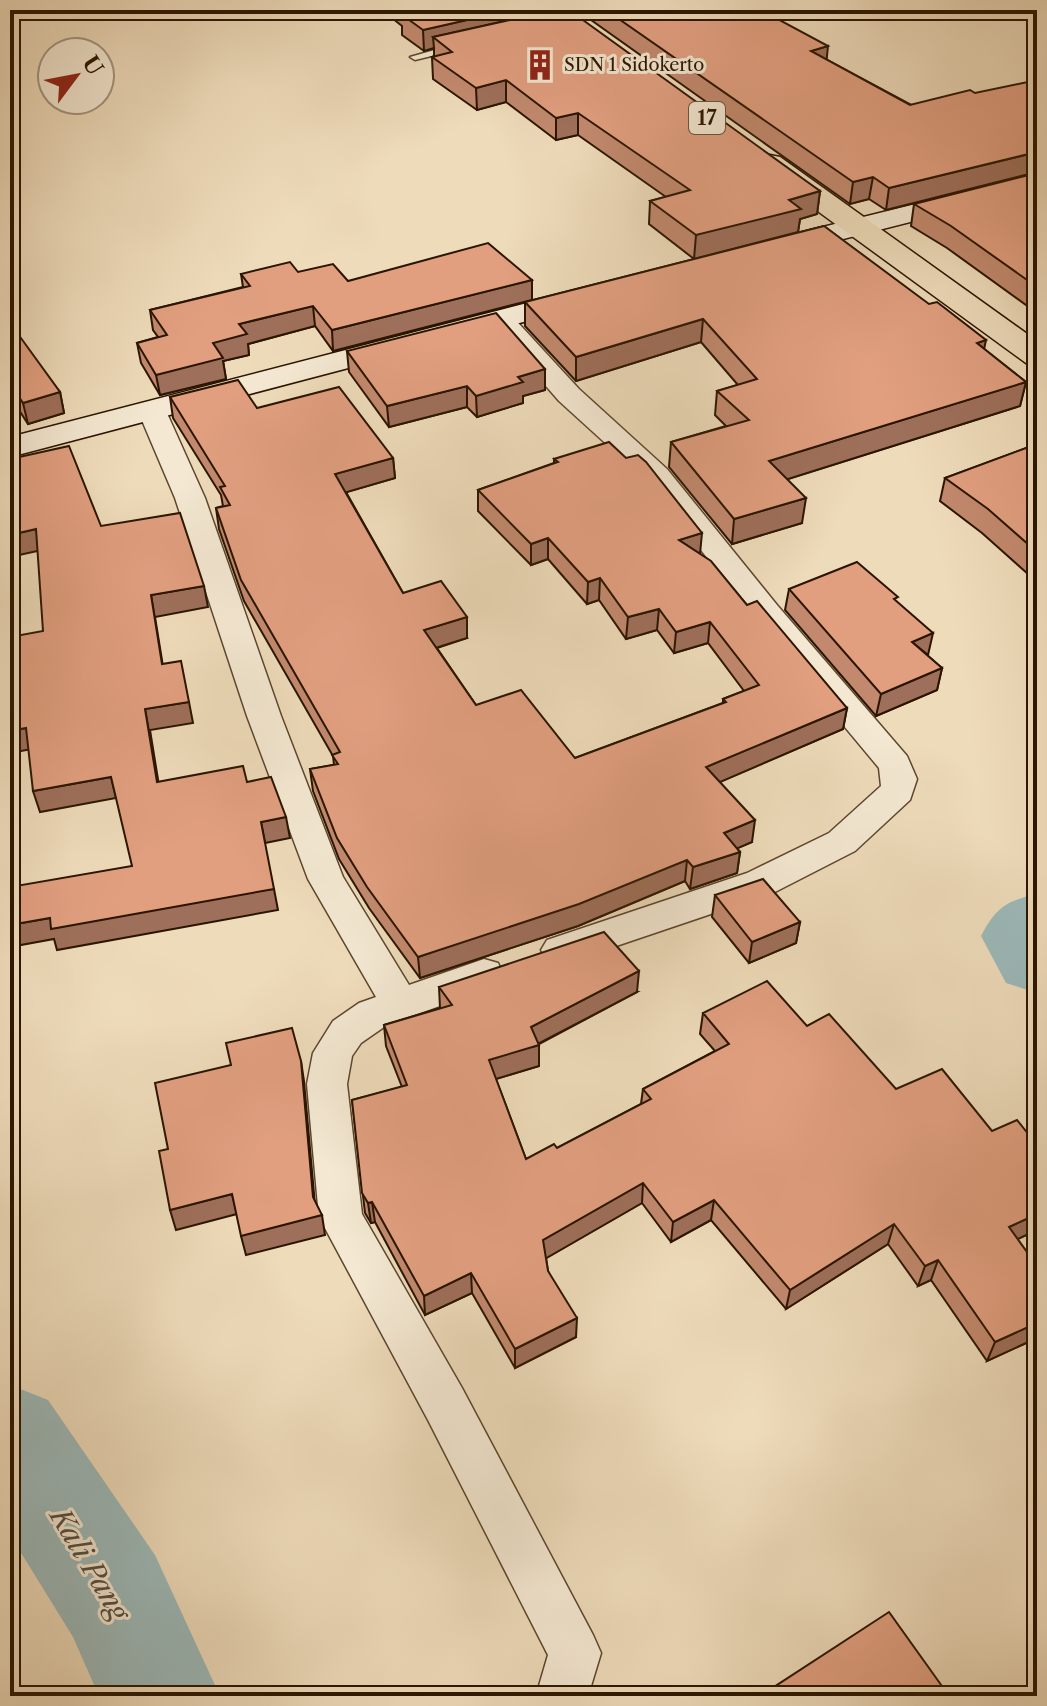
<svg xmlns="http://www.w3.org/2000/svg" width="1047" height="1706" font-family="'Libre Caslon Text',serif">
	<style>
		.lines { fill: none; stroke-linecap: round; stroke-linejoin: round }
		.river { fill: #9cb9b9; fill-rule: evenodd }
		.lane-casing { stroke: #5c462e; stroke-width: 3 }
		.street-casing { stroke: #5c462e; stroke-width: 3 }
		.secondary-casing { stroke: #2b1500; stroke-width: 3 }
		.highway-casing { stroke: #2b1500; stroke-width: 3 }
		.lane { fill: #f4e8d2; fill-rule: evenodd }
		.street { fill: #f4e8d2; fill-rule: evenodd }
		.secondary { fill: #f4e8d2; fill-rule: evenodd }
		.highway { fill: #eedbba; fill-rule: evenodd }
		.wall { fill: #c2896e; stroke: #2b1500; stroke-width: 2 }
		.shaded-wall { fill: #9e6f5a; stroke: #2b1500; stroke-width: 2 }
		.building { fill: #e19f80; stroke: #2b1500; stroke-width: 2 }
		.labels { text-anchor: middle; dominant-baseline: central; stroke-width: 6; stroke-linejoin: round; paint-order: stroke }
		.far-poi-label { font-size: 18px; fill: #2b1500; stroke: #f4e8d2; text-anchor: start }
		.shield { fill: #f4e8d2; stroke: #67543f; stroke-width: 2 }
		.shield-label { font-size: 20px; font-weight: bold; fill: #2b1500 }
		.near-water-label { font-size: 28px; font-style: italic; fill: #534e41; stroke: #f4e8d2 }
	</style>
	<rect width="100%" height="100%" fill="#eedbba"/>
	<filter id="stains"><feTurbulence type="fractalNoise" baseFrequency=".0025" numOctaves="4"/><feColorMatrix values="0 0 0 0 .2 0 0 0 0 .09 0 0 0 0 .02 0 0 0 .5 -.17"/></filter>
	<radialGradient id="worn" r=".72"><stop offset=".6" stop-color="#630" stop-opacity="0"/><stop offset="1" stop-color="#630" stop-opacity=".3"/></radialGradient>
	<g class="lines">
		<g class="river">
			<path d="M1037 893V993L1006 983 981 936C997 906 1005 903 1037 893Z"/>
			<path d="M10 1385 48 1400 155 1555 220 1696H99L73 1637 10 1535Z"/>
		</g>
		<defs>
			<path id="lane" d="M456 44 461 47 460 49 415 60 410 57Z"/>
			<g id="street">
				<path d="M501 311 510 314 579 389 667 469 777 605 907 756 917 779 910 800 855 851 773 893 560 965 547 960 541 950 547 940 747 873 829 833 881 786 879 768 755 619 647 481 559 401 492 324 488 319 492 314Z"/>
				<path d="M152 403 162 405 166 411 205 498 281 716 343 877 409 985 484 959 498 963 503 974 498 985 387 1025 361 1043 352 1056 347 1084 362 1214 462 1388 593 1635 601 1653 588 1696H536L548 1655 428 1420 319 1217 307 1084 313 1053 333 1021 359 1003 376 997 308 879 247 716 175 498 138 411 142 405Z"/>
			</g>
			<g id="secondary">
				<path d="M1037 174V190L776 256 766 253 761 247 766 241Z"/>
				<path d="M581 289 592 292 596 298 592 304 10 457V437Z"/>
			</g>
			<path id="highway" d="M770 155 780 157 1037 341V366L1026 363 760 169 756 163 760 157Z"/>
		</defs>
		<use href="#lane" class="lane-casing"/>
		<use href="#street" class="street-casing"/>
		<use href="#secondary" class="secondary-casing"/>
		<use href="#highway" class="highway-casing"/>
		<use href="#lane" class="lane"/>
		<use href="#street" class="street"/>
		<use href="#secondary" class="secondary"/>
		<use href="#highway" class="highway"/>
	</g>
	<g class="wall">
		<path d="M391 10H554L820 191 817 214 800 219 798 232 694 259 649 224 650 201 666 197 578 135 556 140 506 102 477 110 433 79 432 57 434 56V48L424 51 402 35V26L392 18Z"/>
		<path d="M577 10H761L827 60 1037 172 886 210 869 199 850 204Z"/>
		<path d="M1036 47H1037V70L1032 67Z"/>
		<path d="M1037 173V313L947 248 911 226 914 204Z"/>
		<path d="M824 226 1026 382 1020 406 787 479 802 523 732 544 669 467 671 442 726 426 715 415 717 391 738 385 701 342 576 381 525 326V302Z"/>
		<path d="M298 272 348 281 532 280V300L333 351 315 326 248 344 249 355 223 361 226 379 160 395 141 363 137 343 158 337 153 330 150 310 243 287 241 274Z"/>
		<path d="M10 336 60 392 64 413 28 424 10 396Z"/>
		<path d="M347 351 545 369V390L523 396V403L477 417 467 407 389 427 349 372Z"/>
		<path d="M170 397 257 408 393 458 395 478 346 492 403 593 467 638 437 648 476 705 575 758 723 703V699L744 691 708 643 674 653 657 630 626 639 599 600 587 604 548 559 531 565 478 511V490L554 463V459L700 554 747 605 847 708 843 729 719 782 752 842 737 848 740 852 737 873 690 889 685 881 578 926 420 978 369 908 339 859 313 791 310 769 334 765 333 756 244 601 219 529 216 508 223 506 221 495 173 418Z"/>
		<path d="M1037 444V582L982 533 940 501 945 478Z"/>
		<path d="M789 589 897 602 927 655 942 668 937 690 876 716 785 610Z"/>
		<path d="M715 895 800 922 796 943 749 963 712 917Z"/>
		<path d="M439 987 637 992 539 1044V1066L496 1079 526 1159 557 1148 641 1104 643 1089 715 1051 700 1034 703 1013 807 1026 896 1089 992 1131 1037 1145V1230L1017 1239 1037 1266V1338L987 1361 931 1280 918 1286 888 1244 786 1309 711 1220 671 1242 642 1203 546 1258 548 1271 576 1337 515 1368 472 1293 425 1315 375 1222 371 1223 365 1213 352 1100 402 1087 386 1046 384 1025 440 1008Z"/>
	</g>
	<g class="shaded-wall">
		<path d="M511 10H554L433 37 434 48 424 51 423 30Z"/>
		<path d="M828 46 826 66 811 51Z"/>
		<path d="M506 80V102L477 110 476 88Z"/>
		<path d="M578 113V135L556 140V118Z"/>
		<path d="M1037 152V172L886 210 889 188Z"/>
		<path d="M873 177 869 199 850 204 853 182Z"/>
		<path d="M820 191 817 214 800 219 798 232 694 259 696 235 789 200Z"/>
		<path d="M532 280V300L333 351 332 330Z"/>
		<path d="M313 306 315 326 248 344 249 355 223 361 226 379 160 395 156 375 213 343 239 324Z"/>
		<path d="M703 319 701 342 576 381V357Z"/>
		<path d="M986 340 981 364 977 343Z"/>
		<path d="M545 369V390L523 396V403L477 417 476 396 518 377Z"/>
		<path d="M1026 382 1020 406 766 486 769 461Z"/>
		<path d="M467 386V407L389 427 387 406Z"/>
		<path d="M60 392 64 413 28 424 23 403Z"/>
		<path d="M393 458 395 478 337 495 335 474Z"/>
		<path d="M806 498 802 523 732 544 734 519Z"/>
		<path d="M36 529 42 550 10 557V535Z"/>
		<path d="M702 533 700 554 679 540Z"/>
		<path d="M548 538V559L531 565V544Z"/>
		<path d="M600 578 599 600 587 604 588 582Z"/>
		<path d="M204 586 208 607 155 617 166 685 151 595Z"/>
		<path d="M659 609 657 630 626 639 628 617Z"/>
		<path d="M467 617V638L426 651 424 630Z"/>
		<path d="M710 622 708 643 674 653 676 632Z"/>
		<path d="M933 633 928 655 912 642Z"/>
		<path d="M942 668 937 690 876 716 881 694Z"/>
		<path d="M189 702 193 723 150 730 162 804 145 709Z"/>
		<path d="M847 708 843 729 704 789 706 767Z"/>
		<path d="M26 728 32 749 10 753V731Z"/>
		<path d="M111 777 116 798 40 812 33 791Z"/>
		<path d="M286 817 290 838 265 843 261 822Z"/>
		<path d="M755 820 752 842 722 855 724 833Z"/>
		<path d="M740 852 737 873 690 889 693 867Z"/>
		<path d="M687 860 685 881 578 926 420 978 418 957Z"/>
		<path d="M274 889 278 910 57 950 54 939 10 947V925L50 918Z"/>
		<path d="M800 922 796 943 749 963 752 942Z"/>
		<path d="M639 971 637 992 532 1047 539 1045V1066L489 1081V1060L531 1027Z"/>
		<path d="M301 1061 304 1081 316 1216 322 1215 325 1235 246 1255 241 1236 313 1197Z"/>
		<path d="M643 1183 642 1203 543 1260V1240Z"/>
		<path d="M232 1194 237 1214 176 1230 170 1210Z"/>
		<path d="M714 1200 711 1220 671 1242 673 1222Z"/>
		<path d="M372 1202 375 1222 371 1223 368 1203Z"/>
		<path d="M1037 1214V1230L1001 1247 1009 1227Z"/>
		<path d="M894 1224 888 1244 786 1309 790 1290Z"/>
		<path d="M938 1260 931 1280 918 1286 925 1266Z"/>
		<path d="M471 1273 472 1293 425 1315 424 1296Z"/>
		<path d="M577 1318 576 1337 515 1368V1349Z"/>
		<path d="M1037 1323V1338L987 1361 995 1342Z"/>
	</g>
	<g class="building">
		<path d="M406 10H511L423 30 401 14 409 13Z"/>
		<path d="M556 10H569L820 191 789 200 801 209 696 235 650 201 690 190 578 113 556 118 506 80 476 88 432 57 452 52 433 37Z"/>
		<path d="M606 10H761L828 46 811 51 910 105 970 90 975 93 1037 80V152L889 188 873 177 853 182Z"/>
		<path d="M1037 173V287L951 226 914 204Z"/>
		<path d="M824 226 929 304 937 302 986 340 977 343 1026 382 769 461 806 498 734 519 671 442 749 420 717 391 757 379 703 319 576 357 525 302Z"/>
		<path d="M488 243 532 280 332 330 313 306 239 324 247 334 213 343 223 358 156 375 137 343 167 335 150 310 250 286 241 274 290 262 298 272 333 264 348 281Z"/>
		<path d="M496 313 545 369 518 377 523 382 476 396 467 386 387 406 347 351Z"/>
		<path d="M18 334 60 392 23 403 10 383V336Z"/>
		<path d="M238 380 257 408 339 387 393 458 335 474 403 593 441 581 467 617 424 630 476 705 521 690 575 758 726 702 723 699 759 685 710 622 676 632 659 609 628 617 600 578 588 582 548 538 531 544 478 490 558 462 554 459 609 442 626 458 638 455 646 462 702 533 679 540 711 561 747 605 757 601 847 708 706 767 755 820 724 833 740 852 693 867 687 860 579 904 418 957 367 887 337 838 310 769 338 764 332 755 340 752 241 580 216 508 230 505 220 487 225 486 170 397Z"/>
		<path d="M1037 444V552L988 509 945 478Z"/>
		<path d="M69 446 101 526 180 513 204 586 151 595 162 664 181 661 189 702 145 709 157 782 243 766 247 782 271 777 286 817 261 822 274 889 51 929 50 918 10 925V887L132 866 111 777 33 791 26 728 10 731V688L15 687 10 653V637L43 631 36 529 10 535V459Z"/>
		<path d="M857 562 898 597 894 599 933 633 912 642 942 668 881 694 789 589Z"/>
		<path d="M763 879 800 922 752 942 715 895Z"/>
		<path d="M604 932 639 971 531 1027 539 1045 489 1060 526 1159 554 1144 557 1148 651 1099 643 1089 729 1044 703 1013 767 981 807 1026 829 1014 896 1089 942 1069 992 1131 1017 1120 1037 1145V1214L1009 1227 1037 1266V1323L995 1342 938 1260 925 1266 894 1224 790 1290 714 1200 673 1222 643 1183 543 1240 548 1271 577 1318 515 1349 471 1273 424 1296 372 1202 368 1203 362 1193 352 1100 407 1085 384 1025 452 1005 439 987Z"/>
		<path d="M292 1028 301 1061 313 1197 322 1215 241 1236 232 1194 170 1210 159 1151 168 1149 155 1083 231 1065 226 1043Z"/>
		<path d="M889 1612 949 1696H760Z"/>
	</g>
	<defs>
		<symbol id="building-bare" viewBox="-9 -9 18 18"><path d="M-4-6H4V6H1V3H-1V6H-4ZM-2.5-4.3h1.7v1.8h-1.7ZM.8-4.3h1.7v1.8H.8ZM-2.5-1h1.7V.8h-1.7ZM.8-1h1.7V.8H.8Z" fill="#8f2418" stroke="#f4e8d2" stroke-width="2.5" paint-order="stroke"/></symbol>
	</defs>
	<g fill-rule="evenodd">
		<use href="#building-bare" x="518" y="43" width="44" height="44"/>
	</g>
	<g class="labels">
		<g class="far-poi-label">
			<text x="564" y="65">SDN 1 Sidokerto</text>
		</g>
		<rect class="shield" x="689" y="102" width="36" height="32" rx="6"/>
		<g class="shield-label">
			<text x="707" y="118">17</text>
		</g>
		<g class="near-water-label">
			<text transform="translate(90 1564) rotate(59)">Kali Pang</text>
		</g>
	</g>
	<rect width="1047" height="1706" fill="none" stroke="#eedbba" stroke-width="40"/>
	<rect x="12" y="12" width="1023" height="1682" fill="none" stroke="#2b1500" stroke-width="4"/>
	<rect x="20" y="20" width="1007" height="1666" fill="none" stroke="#2b1500" stroke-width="2"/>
	<g transform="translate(76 76) rotate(58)"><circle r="38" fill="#f4e8d2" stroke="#a4947e" stroke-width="2"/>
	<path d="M0-6L14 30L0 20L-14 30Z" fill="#8f2418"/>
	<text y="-12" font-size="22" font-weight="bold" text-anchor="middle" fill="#2b1500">U</text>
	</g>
	<rect width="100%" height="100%" filter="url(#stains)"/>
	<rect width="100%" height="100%" fill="url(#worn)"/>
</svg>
